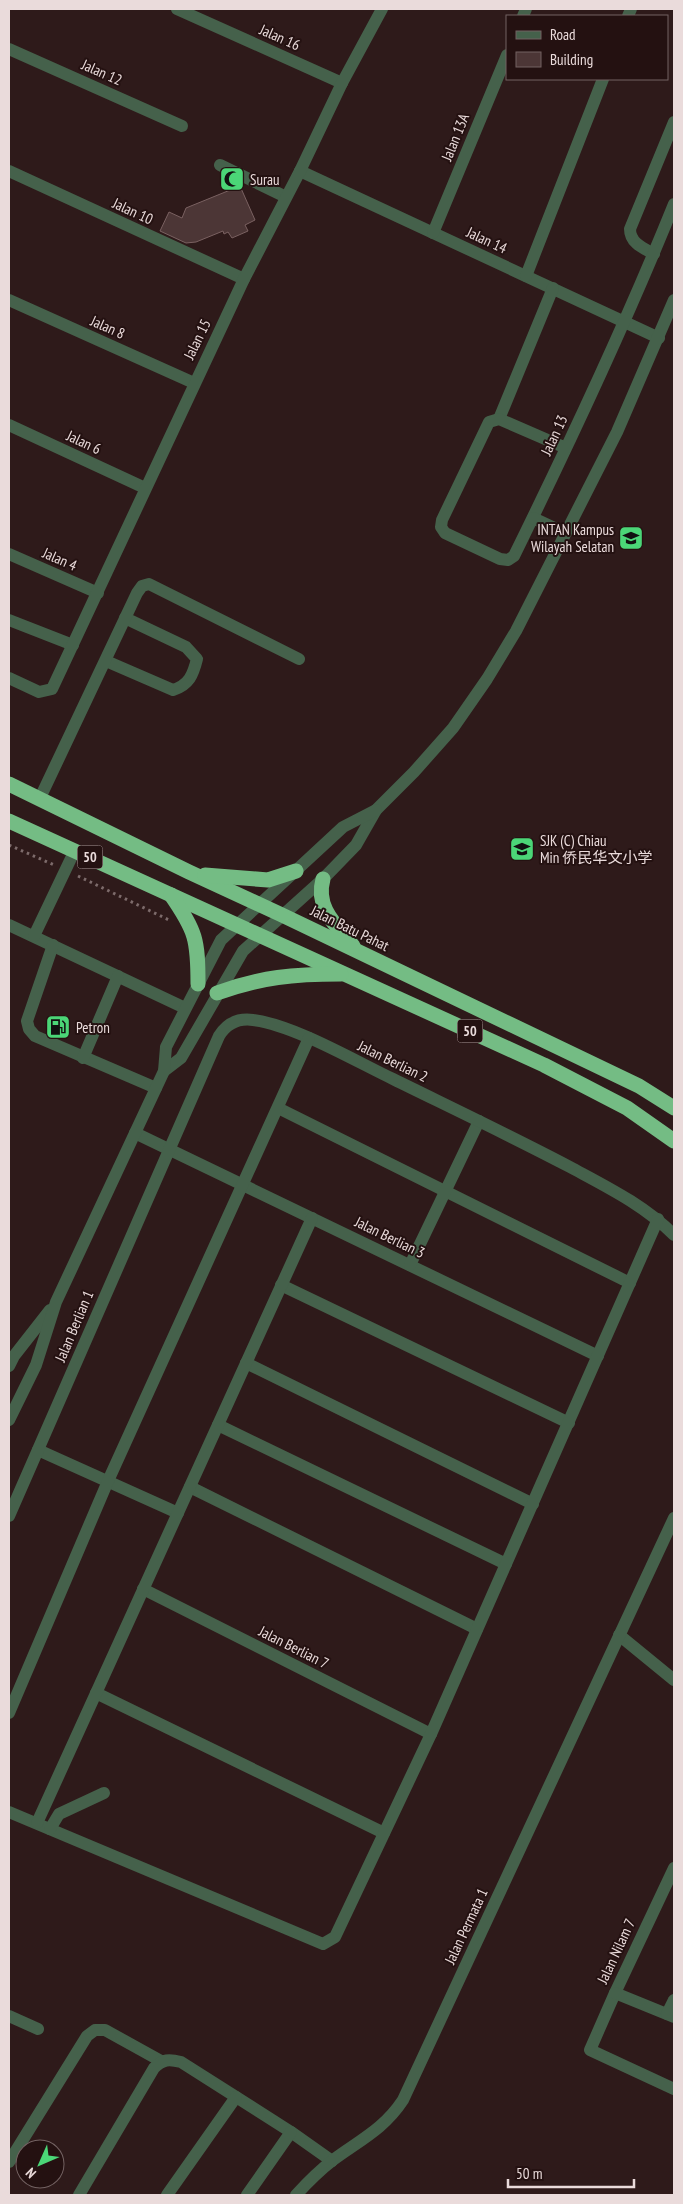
<svg xmlns="http://www.w3.org/2000/svg" width="683" height="2204" font-family="'PT Sans Narrow','Noto Sans SC',sans-serif">
	<style>
		.building { fill: #4c3636; stroke: #7a6161 }
		.lines { fill: none; stroke-linecap: round; stroke-linejoin: round }
		.path { stroke: #7d6b6b; stroke-width: 3; stroke-dasharray: 2.5 4; stroke-linecap: butt }
		.minor { stroke: #45614b; stroke-width: 12 }
		.highway { stroke: #74bc84; stroke-width: 15 }
		.labels { text-anchor: middle; dominant-baseline: central; stroke-width: 4; stroke-linejoin: round; paint-order: stroke }
		.shield { fill: #241111; stroke: #af9e9e; stroke-width: 1 }
		.shield-label { font-size: 14px; font-weight: bold; fill: #eadbdb }
		.street-label { font-size: 15px; fill: #eadbdb; stroke: #241111 }
		.poi-label { font-size: 15px; fill: #eadbdb; stroke: #241111; text-anchor: start }
	</style>
	<rect width="100%" height="100%" fill="#2e1a1a"/>
	<path class="building" d="M240 186 255 220 245 225 248 231 232 238 228 232 224 234 223 231 196 242 186 243 160 231 169 212 182 218 186 208Z"/>
	<g class="lines">
		<g class="path">
			<path d="M9 845 54 865"/>
			<path d="M78 876 169 920"/>
		</g>
		<g class="minor">
			<path d="M177 9 342 83"/>
			<path d="M523 16 526 9"/>
			<path d="M628 16 631 9"/>
			<path d="M9 49 182 126"/>
			<path d="M220 165 286 197"/>
			<path d="M9 171 244 279"/>
			<path d="M300 171 659 338"/>
			<path d="M433 233 507 55"/>
			<path d="M654 254C643 248 630 243 630 229L674 122"/>
			<path d="M526 276 603 79"/>
			<path d="M9 300 194 383"/>
			<path d="M499 419 553 288"/>
			<path d="M9 425 145 488"/>
			<path d="M566 448 499 419 489 422 442 520 441 527 445 533 500 559 508 560 514 556C571 440 626 323 674 204"/>
			<path d="M533 518 565 533"/>
			<path d="M9 554 98 593"/>
			<path d="M9 620 73 645"/>
			<path d="M106 661 173 690C189 685 193 675 197 659L186 647 125 618"/>
			<path d="M9 678 39 692 52 689 244 279 300 171 342 83 382 9"/>
			<path d="M40 798 137 593 142 586 149 584 299 659"/>
			<path d="M9 925 185 1008"/>
			<path d="M34 936 75 850"/>
			<path d="M53 945 27 1021 29 1029 35 1036 156 1088"/>
			<path d="M83 1058 118 976"/>
			<path d="M164 1071 181 1058 243 951 323 879 356 845 376 810 414 772 453 728 487 679 516 631 617 432 674 300"/>
			<path d="M278 1108 630 1283"/>
			<path d="M135 1133 598 1356"/>
			<path d="M410 1265 479 1121"/>
			<path d="M281 1285 569 1423"/>
			<path d="M246 1363 533 1504"/>
			<path d="M9 1366 14 1356 50 1310"/>
			<path d="M9 1420 36 1365 56 1302 164 1071 166 1047 221 940 343 827 376 810"/>
			<path d="M218 1425 506 1564"/>
			<path d="M38 1450 178 1513"/>
			<path d="M190 1487 477 1629"/>
			<path d="M9 1516 219 1036C227 1023 238 1018 253 1020 294 1025 355 1061 393 1079 452 1108 511 1136 570 1167 607 1187 644 1205 674 1235"/>
			<path d="M143 1589 431 1734"/>
			<path d="M619 1635 674 1680"/>
			<path d="M96 1693 384 1833"/>
			<path d="M9 1713 108 1481 309 1038"/>
			<path d="M9 1812 323 1944 335 1937 431 1734 658 1219"/>
			<path d="M37 1823 312 1218"/>
			<path d="M50 1829 59 1814 104 1793"/>
			<path d="M674 1868 615 1993 590 2050 674 2089"/>
			<path d="M615 1993 674 2017"/>
			<path d="M667 2014 674 2000"/>
			<path d="M9 2016 38 2029"/>
			<path d="M9 2162 87 2036 95 2030H105L161 2061"/>
			<path d="M79 2195 154 2068C163 2059 169 2059 181 2062L291 2132 332 2161"/>
			<path d="M167 2195 236 2097"/>
			<path d="M247 2195 291 2132"/>
			<path d="M296 2195C307 2183 320 2170 333 2160 360 2140 384 2129 403 2100L674 1518"/>
		</g>
		<g class="highway">
			<path d="M9 784 189 872 282 915 639 1086 674 1108"/>
			<path d="M9 821 544 1065 627 1108 674 1141"/>
			<path d="M205 875 268 880 296 871"/>
			<path d="M323 879C315 908 336 925 353 946"/>
			<path d="M171 895C196 931 198 940 198 984"/>
			<path d="M217 993C261 977 294 974 341 974"/>
		</g>
	</g>
	<defs>
		<symbol id="mosque-square" viewBox="-11 -11 22 22"><rect x="-9" y="-9" width="18" height="18" rx="4" fill="#4bd677" stroke="#241111"/><path d="M3.5-4.9A6 6 0 1 0 3.5 4.9A5 5 0 1 1 3.5-4.9Z" fill="#111"/></symbol>
		<symbol id="university-square" viewBox="-11 -11 22 22"><rect x="-9" y="-9" width="18" height="18" rx="4" fill="#4bd677" stroke="#241111"/><path d="M0-5L7-2L0 1L-7-2ZM-4 1L0 2.5L4 1V4Q0 6-4 4Z" fill="#111"/></symbol>
		<symbol id="school-square" viewBox="-11 -11 22 22"><rect x="-9" y="-9" width="18" height="18" rx="4" fill="#4bd677" stroke="#241111"/><path d="M0-5L7-2L0 1L-7-2ZM-4 1L0 2.5L4 1V4Q0 6-4 4Z" fill="#111"/></symbol>
		<symbol id="fuel-square" viewBox="-11 -11 22 22"><rect x="-9" y="-9" width="18" height="18" rx="4" fill="#4bd677" stroke="#241111"/><path d="M-5.5-6h7V0h2V4h1.3V-2.5L3-4.5l.8-.8L6-3V5H2.5V1h-1V6h-7ZM-4.2-4.7v3.2H.2V-4.7Z" fill="#111"/></symbol>
	</defs>
	<g fill-rule="evenodd">
		<use href="#mosque-square" x="218" y="165" width="28" height="28"/>
		<use href="#university-square" x="617" y="524" width="28" height="28"/>
		<use href="#school-square" x="508" y="835" width="28" height="28"/>
		<use href="#fuel-square" x="44" y="1013" width="28" height="28"/>
	</g>
	<g class="labels">
		<g class="shield">
			<rect x="77.5" y="845.5" width="25" height="23" rx="4"/>
			<rect x="457.5" y="1019.5" width="25" height="23" rx="4"/>
		</g>
		<g class="shield-label">
			<text x="90" y="857">50</text>
			<text x="470" y="1031">50</text>
		</g>
		<g class="street-label">
			<text transform="translate(280 37) rotate(24)">Jalan 16</text>
			<text transform="translate(102 72) rotate(24)">Jalan 12</text>
			<text transform="translate(455 137) rotate(-68)">Jalan 13A</text>
			<text transform="translate(133 211) rotate(25)">Jalan 10</text>
			<text transform="translate(487 240) rotate(25)">Jalan 14</text>
			<text transform="translate(108 327) rotate(24)">Jalan 8</text>
			<text transform="translate(197 339) rotate(-64)">Jalan 15</text>
			<text transform="translate(554 435) rotate(-65)">Jalan 13</text>
			<text transform="translate(84 442) rotate(25)">Jalan 6</text>
			<text transform="translate(60 559) rotate(24)">Jalan 4</text>
			<text transform="translate(350 928) rotate(26)">Jalan Batu Pahat</text>
			<text transform="translate(393 1061) rotate(26)">Jalan Berlian 2</text>
			<text transform="translate(390 1237) rotate(26)">Jalan Berlian 3</text>
			<text transform="translate(74 1326) rotate(-67)">Jalan Berlian 1</text>
			<text transform="translate(294 1647) rotate(27)">Jalan Berlian 7</text>
			<text transform="translate(466 1926) rotate(-65)">Jalan Permata 1</text>
			<text transform="translate(616 1951) rotate(-65)">Jalan Nilam 7</text>
		</g>
		<g class="poi-label">
			<text x="250" y="179">Surau</text>
			<text x="614" y="529" text-anchor="end">INTAN Kampus<tspan x="614" dy="17">Wilayah Selatan</tspan></text>
			<text x="540" y="840">SJK (C) Chiau<tspan x="540" dy="17">Min 侨民华文小学</tspan></text>
			<text x="76" y="1027">Petron</text>
		</g>
	</g>
	<rect width="683" height="2204" fill="none" stroke="#eadbdb" stroke-width="20"/>
	<rect x="506" y="15" width="162" height="65" fill="#241111" stroke="#736262"/>
	<rect x="516" y="31" width="25" height="8" fill="#45614b" stroke="#736262"/>
	<text x="550" y="40" font-size="15" fill="#eadbdb">Road</text>
	<rect x="516" y="52" width="25" height="15" fill="#4c3636" stroke="#736262"/>
	<text x="550" y="65" font-size="15" fill="#eadbdb">Building</text>
	<g transform="translate(40 2164) rotate(225)"><circle r="24" fill="#241111" stroke="#736262"/>
	<path d="M0-4L9 19L0 12L-9 19Z" fill="#4bd677"/>
	<text y="-8" font-size="14" font-weight="bold" text-anchor="middle" fill="#eadbdb">N</text>
	</g>
	<path d="M508 2179v8h126v-8" fill="none" stroke="#eadbdb" stroke-width="2.5"/>
	<text x="516" y="2179" font-size="15" fill="#eadbdb" stroke="#241111" stroke-width="4" paint-order="stroke">50 m</text>
</svg>
